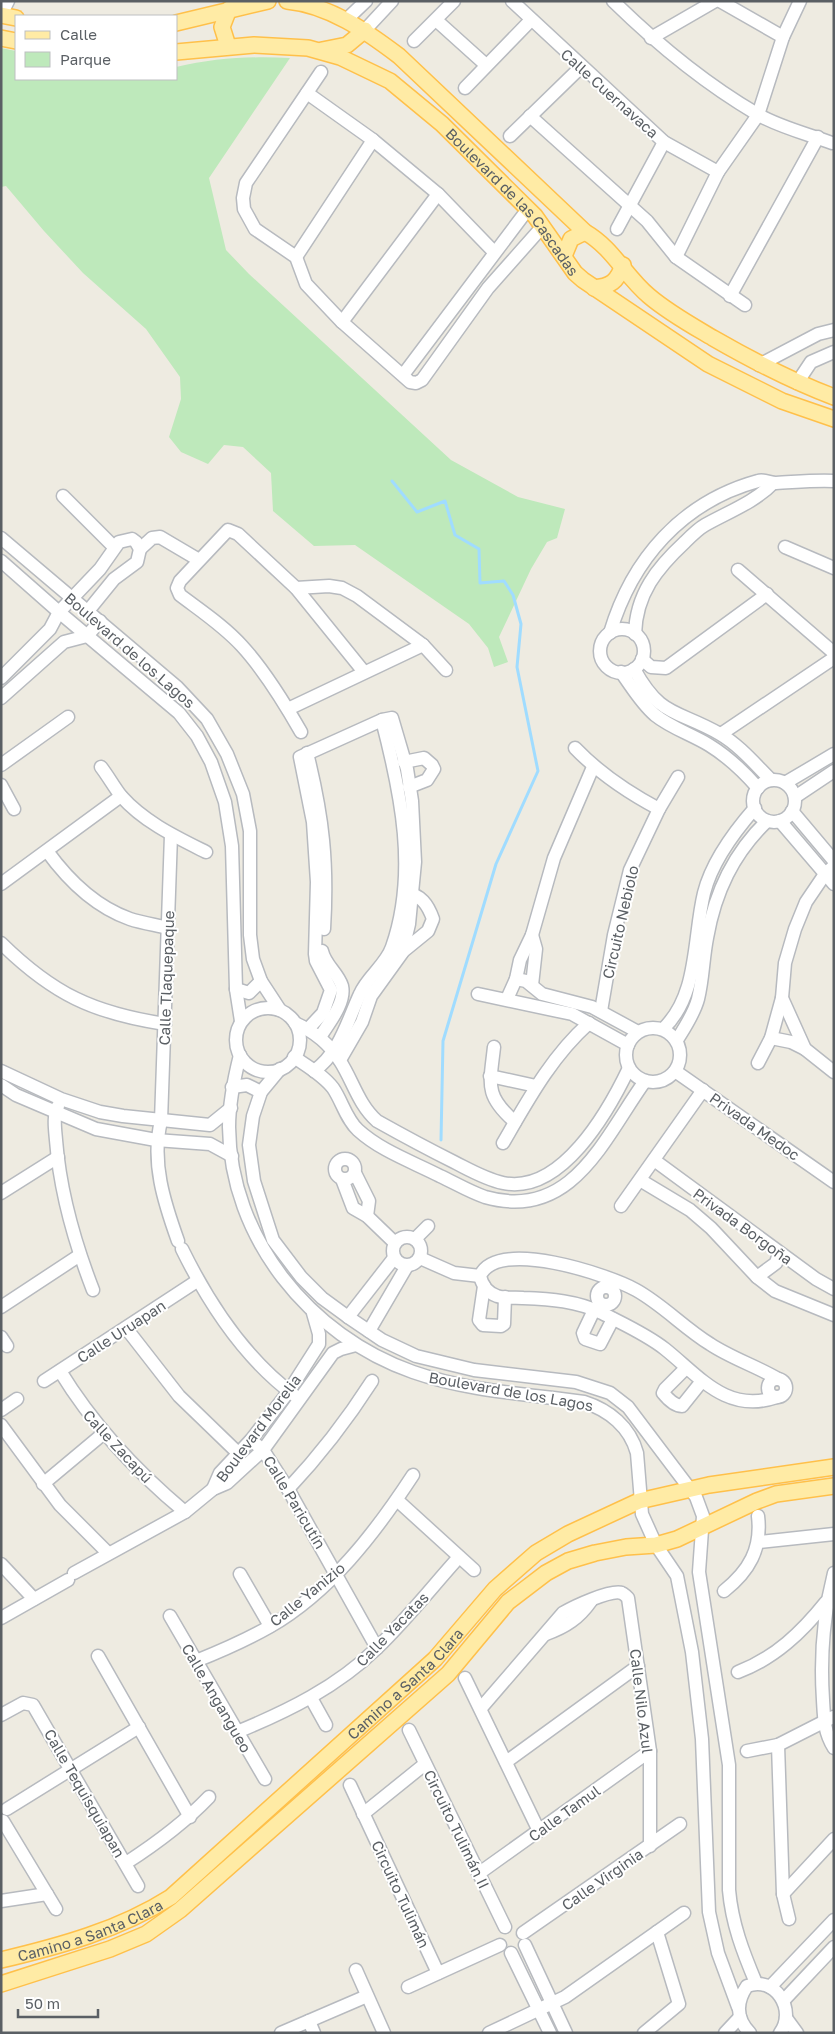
<svg xmlns="http://www.w3.org/2000/svg" width="835" height="2034" font-family="'Golos Text',sans-serif">
	<style>
		.green { fill: #bee9bb }
		.lines { fill: none; stroke-linecap: round; stroke-linejoin: round }
		.stream { stroke: #a0dcff; stroke-width: 3 }
		.minor-casing { stroke: #b7babf; stroke-width: 15 }
		.major-casing { stroke: #ffc04a; stroke-width: 18 }
		.minor { stroke: #fff; stroke-width: 12 }
		.major { stroke: #ffeba5; stroke-width: 15 }
		.labels { text-anchor: middle; dominant-baseline: central; stroke-width: 4; stroke-linejoin: round; paint-order: stroke }
		.street-label { font-size: 15px; fill: #5a5f64; stroke: #fff }
	</style>
	<rect width="100%" height="100%" fill="#eeebe1"/>
	<path class="green" d="M1 48 16 51V79H176V67C215 58 251 56 290 58L209 178 226 250 249 274 451 460 518 497 565 509 557 538 547 542 531 569 499 637 508 662 494 667 488 648 469 624 355 545 314 546 273 511 271 473 243 447 224 445 208 464 181 452 169 437 181 399 180 377 146 329 83 273 44 231 6 186 1 187Z"/>
	<g class="lines">
		<path class="stream" d="M392 481 417 512 445 501 455 535 479 549 480 583 504 581 513 595 521 624 517 667 538 771 496 864 443 1041 441 1140"/>
		<defs>
			<g id="minor">
				<path d="M512 1 664 142 718 172"/>
				<path d="M613 1C657 44 704 83 757 114 779 127 808 134 832 143"/>
				<path d="M720 1 783 37"/>
				<path d="M1 15 8 1"/>
				<path d="M346 20 366 1"/>
				<path d="M436 20 486 65"/>
				<path d="M365 30 392 1"/>
				<path d="M651 38 715 1"/>
				<path d="M414 41 454 1"/>
				<path d="M321 72 246 183 243 198 244 209 255 229 296 257 306 284 342 322 410 382 416 383 422 380 488 288 543 226"/>
				<path d="M465 88 531 20"/>
				<path d="M307 93 373 140 438 194 494 252"/>
				<path d="M530 116 647 221 676 257 745 305"/>
				<path d="M510 136 581 67"/>
				<path d="M617 229 664 142"/>
				<path d="M296 257 373 140"/>
				<path d="M676 257 718 172 758 115 783 37 800 1"/>
				<path d="M730 296 818 137"/>
				<path d="M342 322 438 194"/>
				<path d="M759 365 818 334 834 330"/>
				<path d="M403 375 528 209"/>
				<path d="M797 383 811 362 834 352"/>
				<path d="M63 496 114 547"/>
				<path d="M1 538 177 687 207 719 227 754 243 794 250 831V935L253 959 261 981 280 1010"/>
				<path d="M785 547 834 568"/>
				<path d="M140 549 152 538 160 537 199 560"/>
				<path d="M1 561 59 612 179 713 197 736 211 762 225 802 232 846 236 989 241 1021"/>
				<path d="M738 570 834 653"/>
				<path d="M296 588 329 586 342 588 357 596 423 645 446 670"/>
				<circle cx="622" cy="651" r="22"/>
				<path d="M610 633C632 559 682 502 758 481 764 479 770 483 776 483 796 482 814 480 834 481"/>
				<path d="M635 634C636 594 657 568 685 542 691 536 698 529 705 525 728 512 755 502 773 483"/>
				<path d="M642 659 651 667 666 668 767 594"/>
				<path d="M634 669C661 718 676 709 720 734 739 745 755 764 771 780"/>
				<path d="M621 672C632 687 641 703 655 715 671 728 691 734 709 745 727 756 744 772 758 788"/>
				<path d="M1 678 50 629 59 612 100 569 119 542 132 539 136 542 140 549 137 562 114 579 88 611"/>
				<path d="M1 698 64 642 87 636 100 621"/>
				<path d="M288 709 423 645"/>
				<path d="M301 732C285 704 264 670 242 646 224 626 201 611 180 595L177 588 180 581 228 530 238 534 296 588 364 672"/>
				<path d="M721 734 834 658"/>
				<path d="M575 748C600 774 627 792 659 809"/>
				<path d="M307 753C323 817 328 863 324 929"/>
				<path d="M404 762 424 758 432 765 434 769 427 780 409 787"/>
				<path d="M1 765 68 717"/>
				<path d="M101 767C108 776 114 787 121 796 144 822 176 837 206 852"/>
				<circle cx="774" cy="801" r="21"/>
				<path d="M785 783 834 754"/>
				<path d="M1 785 14 809"/>
				<path d="M795 797 834 771"/>
				<path d="M792 811 834 861"/>
				<path d="M780 821 834 884"/>
				<path d="M171 835 161 1121C151 1162 164 1202 178 1241"/>
				<path d="M47 851C68 880 96 907 130 919 142 923 156 925 168 928"/>
				<path d="M834 866 825 874 806 902 795 929 785 963 782 998 805 1049 834 1072"/>
				<path d="M1 884 121 796"/>
				<path d="M1 943C53 994 93 1013 165 1024"/>
				<path d="M401 953 428 931 433 919C428 905 421 894 405 893"/>
				<path d="M516 979 526 981 542 994 592 1007 638 1032"/>
				<path d="M532 985 536 949 532 935"/>
				<path d="M236 989 249 993 261 981"/>
				<path d="M478 994 572 1014 628 1045"/>
				<path d="M507 999 516 979 520 960 532 935 554 858 593 767"/>
				<circle cx="268" cy="1040" r="32"/>
				<path d="M601 1011 614 935 630 870 659 809 678 777"/>
				<path d="M295 1023C313 1031 329 1043 340 1061 353 1081 358 1104 377 1121 402 1135 428 1149 454 1162 470 1170 485 1179 503 1183 561 1195 608 1112 629 1068"/>
				<circle cx="653" cy="1055" r="27"/>
				<path d="M308 1029 323 1013 331 990 316 961 315 954 317 882 313 822 300 757 382 720 392 718 407 769 412 801 415 862 409 924 402 953 371 996 362 1022 340 1060"/>
				<path d="M663 1029C699 995 693 938 704 893 712 861 734 832 755 808"/>
				<path d="M320 1037C328 1024 346 1003 342 986 338 973 325 965 322 951"/>
				<path d="M771 1038 791 1042 805 1049"/>
				<path d="M677 1040C685 1027 694 1014 698 999 703 979 703 958 707 938 715 892 733 854 767 821"/>
				<path d="M494 1047C490 1084 484 1095 515 1122"/>
				<path d="M240 1055C234 1079 229 1102 229 1127 230 1238 310 1336 413 1372 467 1391 527 1394 584 1402 609 1410 630 1427 637 1453L642 1514 656 1545 677 1576 692 1652 702 1739 709 1912 718 1953 738 2007"/>
				<path d="M294 1057C307 1066 323 1075 333 1088 342 1101 346 1119 358 1130 381 1151 413 1162 440 1176 455 1183 470 1192 485 1197 572 1222 604 1138 645 1081"/>
				<path d="M758 1063 771 1038 782 998"/>
				<path d="M280 1069 261 1092 253 1116 249 1145 254 1181 273 1240 301 1277 322 1298 348 1317 382 1340 416 1356 474 1370 576 1382 610 1393 628 1407 696 1497 703 1516 699 1572 729 1765V1890C732 1924 743 1952 756 1983"/>
				<path d="M1 1071 61 1099 100 1112 123 1116 210 1125 231 1108"/>
				<path d="M314 1071C340 1052 347 1022 360 994 367 977 386 965 392 947 418 873 401 793 382 720"/>
				<path d="M675 1071 834 1182"/>
				<path d="M490 1076 536 1086"/>
				<path d="M1 1085 16 1095 96 1129 156 1140 210 1144 232 1156"/>
				<path d="M232 1087 247 1085 261 1092"/>
				<path d="M58 1106C53 1117 55 1128 56 1140 60 1192 74 1241 93 1290"/>
				<path d="M503 1143C528 1100 551 1057 589 1023"/>
				<circle cx="345" cy="1169" r="10"/>
				<path d="M654 1160 816 1279 834 1289"/>
				<path d="M355 1173 369 1201 367 1216"/>
				<path d="M342 1179 353 1208 367 1216 395 1243"/>
				<path d="M640 1180 690 1210 711 1228 757 1277 775 1291 834 1315"/>
				<path d="M1 1193 58 1157"/>
				<path d="M621 1206 703 1090"/>
				<circle cx="407" cy="1251" r="14"/>
				<path d="M415 1239 428 1226"/>
				<path d="M182 1249C209 1304 244 1358 294 1395"/>
				<path d="M420 1258 454 1273 480 1276"/>
				<path d="M757 1277 776 1263 779 1253"/>
				<path d="M484 1286 479 1320 483 1325 501 1326 504 1324 505 1297"/>
				<circle cx="606" cy="1296" r="9"/>
				<path d="M1 1307 80 1255"/>
				<path d="M594 1310 583 1333 585 1339 600 1344 613 1319"/>
				<path d="M348 1317 394 1258"/>
				<path d="M126 1328 179 1396 238 1453"/>
				<path d="M369 1331 407 1266"/>
				<path d="M1 1337 7 1346"/>
				<path d="M686 1368 665 1389 663 1393C667 1398 675 1406 682 1406L702 1381"/>
				<path d="M60 1371C93 1425 137 1472 185 1512"/>
				<circle cx="777" cy="1388" r="9"/>
				<path d="M44 1381 197 1281"/>
				<path d="M777 1397C727 1414 700 1377 665 1349 646 1334 623 1324 602 1313 577 1301 551 1299 523 1298 515 1297 505 1299 497 1296 488 1293 482 1285 480 1276 497 1237 609 1275 636 1290 663 1305 684 1328 710 1344 731 1358 756 1366 778 1379"/>
				<path d="M1 1410 17 1399"/>
				<path d="M1 1425 60 1505 108 1553"/>
				<path d="M251 1440 263 1450 288 1489 377 1648"/>
				<path d="M43 1484 104 1433"/>
				<path d="M213 1489 220 1473 251 1440 289 1391 319 1344V1334L313 1313"/>
				<path d="M288 1489C320 1455 347 1420 372 1381"/>
				<path d="M397 1500 474 1570"/>
				<path d="M759 1542 834 1534"/>
				<path d="M1 1564 34 1599"/>
				<path d="M74 1573 185 1512 213 1489 227 1483 263 1450 333 1353 341 1349 356 1345"/>
				<path d="M834 1573C823 1616 820 1656 823 1700 824 1718 824 1732 834 1748"/>
				<path d="M240 1574 270 1626"/>
				<path d="M724 1591C749 1571 762 1549 758 1516"/>
				<path d="M170 1616 265 1779"/>
				<path d="M1 1618 68 1580"/>
				<path d="M546 1634C566 1627 579 1618 591 1601"/>
				<path d="M98 1656 190 1817"/>
				<path d="M196 1661C221 1651 246 1640 269 1627 330 1592 375 1533 413 1475"/>
				<path d="M738 1672C775 1658 802 1632 826 1602"/>
				<path d="M465 1678 539 1831"/>
				<path d="M311 1698 326 1725"/>
				<path d="M481 1708 563 1613C573 1607 611 1589 622 1593 623 1593 627 1597 628 1598L650 1751V1846"/>
				<path d="M1 1715 23 1703 33 1705 138 1886"/>
				<path d="M409 1730 505 1927"/>
				<path d="M237 1732C288 1711 337 1687 377 1648 406 1620 432 1587 459 1557"/>
				<path d="M778 1745 783 1894 789 1919"/>
				<path d="M747 1751 778 1745 833 1717"/>
				<path d="M506 1762 638 1666"/>
				<path d="M350 1785 438 1973"/>
				<path d="M7 1809 139 1727"/>
				<path d="M363 1814 425 1764"/>
				<path d="M3 1821 56 1909"/>
				<path d="M126 1863C157 1843 184 1823 209 1797"/>
				<path d="M478 1874 650 1751"/>
				<path d="M783 1894 834 1839"/>
				<path d="M1 1901 47 1894"/>
				<path d="M523 1933 680 1824"/>
				<path d="M525 1945 566 2033"/>
				<path d="M511 1953 550 2033"/>
				<path d="M356 1970 384 2033"/>
				<path d="M408 1987 500 1945"/>
				<path d="M770 1987 834 1920"/>
				<path d="M784 2000 834 1947"/>
				<path d="M786 2018 797 2033"/>
				<path d="M309 2021 314 2033"/>
				<path d="M281 2033 367 1996"/>
				<path d="M489 2033 565 1997 684 1913"/>
				<path d="M644 2033 679 2004 657 1932"/>
				<path d="M725 2033 740 2017"/>
				<path d="M750 2033C736 2019 736 2002 747 1986 775 1975 797 2010 780 2033"/>
			</g>
			<g id="major">
				<path d="M287 1C329 5 366 31 399 56L585 232C613 248 625 276 649 296 669 313 691 325 713 338 753 361 791 381 834 397"/>
				<path d="M1 15 16 18"/>
				<path d="M176 23 268 1"/>
				<path d="M1 38 16 41"/>
				<path d="M228 46 222 27 229 9"/>
				<path d="M322 50 347 45 365 30"/>
				<path id="s1" d="M176 52 254 45 308 48 340 57 390 81 442 124 535 216 575 273 583 280 708 364 782 401 834 419"/>
				<path d="M564 256 571 239 585 232"/>
				<path d="M594 288C611 286 617 282 623 265"/>
				<path id="s2" d="M1 1960C60 1946 119 1930 171 1897L435 1659 495 1589 536 1553 568 1534 639 1501 709 1485 834 1467"/>
				<path d="M1 1984 110 1949 146 1934 180 1910 448 1674 508 1602 546 1573 568 1561 595 1553 626 1547 656 1545 677 1539 757 1501 776 1494 834 1486"/>
			</g>
		</defs>
		<use href="#minor" class="minor-casing"/>
		<use href="#major" class="major-casing"/>
		<use href="#minor" class="minor"/>
		<use href="#major" class="major"/>
	</g>
	<g class="labels">
		<g class="street-label">
			<text transform="translate(610 93) rotate(42)">Calle Cuernavaca</text>
			<text stroke="none"><textPath href="#s1" startOffset="394">Boulevard de las Cascadas</textPath></text>
			<text transform="translate(130 650) rotate(41)">Boulevard de los Lagos</text>
			<text transform="translate(620 922) rotate(-77)">Circuito Nebiolo</text>
			<text transform="translate(166 978) rotate(-88)">Calle Tlaquepaque</text>
			<text transform="translate(755 1126) rotate(35)">Privada Medoc</text>
			<text transform="translate(743 1226) rotate(36)">Privada Borgoña</text>
			<text transform="translate(121 1331) rotate(-33)">Calle Uruapan</text>
			<text transform="translate(511 1391) rotate(10)">Boulevard de los Lagos</text>
			<text transform="translate(258 1428) rotate(-53)">Boulevard Morelia</text>
			<text transform="translate(118 1446) rotate(47)">Calle Zacapú</text>
			<text transform="translate(295 1502) rotate(59)">Calle Paricutín</text>
			<text transform="translate(307 1594) rotate(-39)">Calle Yanizio</text>
			<text transform="translate(392 1629) rotate(-46)">Calle Yacatas</text>
			<text stroke="none"><textPath href="#s2" startOffset="499">Camino a Santa Clara</textPath></text>
			<text transform="translate(217 1698) rotate(60)">Calle Angangueo</text>
			<text transform="translate(642 1701) rotate(83)">Calle Nilo Azul</text>
			<text transform="translate(85 1793) rotate(60)">Calle Tequisquiapan</text>
			<text transform="translate(564 1813) rotate(-36)">Calle Tamul</text>
			<text transform="translate(457 1829) rotate(64)">Circuito Tulimán II</text>
			<text transform="translate(602 1879) rotate(-35)">Calle Virginia</text>
			<text transform="translate(401 1894) rotate(65)">Circuito Tulimán</text>
			<text stroke="none"><textPath href="#s2" startOffset="94">Camino a Santa Clara</textPath></text>
		</g>
	</g>
	<rect width="835" height="2034" fill="none" stroke="#5a5f64" stroke-width="5"/>
	<rect x="15" y="15" width="162" height="65" fill="#ffffff" stroke="#bdbfc1"/>
	<rect x="25" y="31" width="25" height="8" fill="#ffeba5" stroke="#bdbfc1"/>
	<text x="60" y="40" font-size="15" fill="#5a5f64">Calle</text>
	<rect x="25" y="52" width="25" height="15" fill="#bee9bb" stroke="#bdbfc1"/>
	<text x="60" y="65" font-size="15" fill="#5a5f64">Parque</text>
	<path d="M18 2009v8h80v-8" fill="none" stroke="#5a5f64" stroke-width="2.5"/>
	<text x="25" y="2009" font-size="15" fill="#5a5f64" stroke="#ffffff" stroke-width="4" paint-order="stroke">50 m</text>
</svg>
